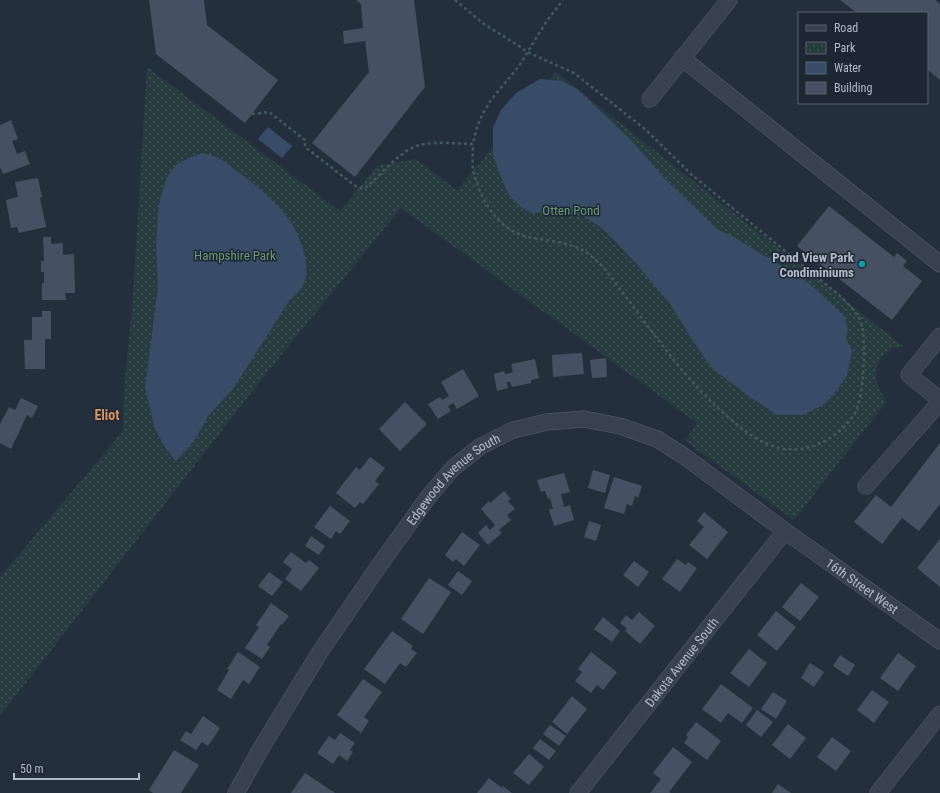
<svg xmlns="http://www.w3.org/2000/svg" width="940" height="793" font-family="'Roboto Condensed',sans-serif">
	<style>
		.park { fill: url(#park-dots) }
		.water { fill: #394c67 }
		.building { fill: #455162 }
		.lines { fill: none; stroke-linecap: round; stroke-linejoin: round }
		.minor-casing { stroke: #565f6c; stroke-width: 17 }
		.path { stroke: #44595c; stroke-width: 2.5; stroke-dasharray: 3 3; stroke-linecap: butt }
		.minor { stroke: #38414e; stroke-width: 16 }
		.culture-dot { fill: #0f9aa8; stroke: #1d2633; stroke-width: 1.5 }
		.labels { text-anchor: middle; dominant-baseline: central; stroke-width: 3; stroke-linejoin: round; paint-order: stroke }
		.park-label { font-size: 13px; fill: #6b9a76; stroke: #1d2633 }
		.poi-label { font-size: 13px; font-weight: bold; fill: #b4bcc9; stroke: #1d2633; text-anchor: end }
		.street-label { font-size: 13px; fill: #b4bcc9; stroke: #1d2633 }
		.neighbourhood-label { font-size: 14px; font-weight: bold; fill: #d59563; stroke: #1d2633 }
	</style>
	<defs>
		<pattern id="park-dots" width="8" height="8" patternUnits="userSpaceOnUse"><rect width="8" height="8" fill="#263c3f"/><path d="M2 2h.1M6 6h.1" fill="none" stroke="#435659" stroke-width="1.8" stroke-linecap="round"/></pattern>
	</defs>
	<rect width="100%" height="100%" fill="#242f3e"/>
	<path class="park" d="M147 67 340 211 377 166 415 159 457 190 556 72 721 203 903 346C895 348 888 350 883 356 871 370 877 389 887 401L794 520 685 441 697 423 401 208 265 375 0 716V577L123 431 124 390 133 298Z"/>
	<g class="water">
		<path d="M540 79 562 81 577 89 631 140 665 179 717 229 734 237 809 283 845 317 848 329 846 338 852 351 847 376 832 396 822 406 802 415H777L747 395 713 369 699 350 670 304 633 260 602 228 582 215 553 212 531 213 521 207 509 195 500 175 493 154V128L501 110 516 93Z"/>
		<path d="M268 127 292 146 282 158 258 139Z"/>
		<path d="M202 153C209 154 215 156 222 160 226 162 230 166 234 169 254 183 283 207 295 229 302 243 308 260 306 276 305 287 297 294 289 301L233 389 208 416 194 441 176 461 166 449 155 429 145 388 158 287 156 245 159 203 163 189 168 175 177 164 192 157Z"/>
	</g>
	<g class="building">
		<path d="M149 0H204L207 25 278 80 245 123 156 54Z"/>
		<path d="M356 0H414L425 87 355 177 312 143 369 72 365 41 344 44 343 31 363 28 361 4Z"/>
		<path d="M840 0H935L940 4V80L927 69V13H857Z"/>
		<path d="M11 120 18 139 12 141 17 154 25 151 30 164 3 174 0 167V125Z"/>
		<path d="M38 178 42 197 40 198 46 227 19 233 17 227 11 228 6 200 18 197 15 182Z"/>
		<path d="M829 206 894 257 897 253 907 261 903 266 922 281 892 320 797 246Z"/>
		<path d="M43 237H51V244L63 243V255L74 254 75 293H65L66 300H42V283H44V272H41V261H44Z"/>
		<path d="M42 311H51V339H45V369H25L24 340H32V317H42Z"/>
		<path d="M582 353 584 374 553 377 552 355Z"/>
		<path d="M606 358 607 377 592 378 590 360Z"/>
		<path d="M535 359 539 378 531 380V383L512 387 510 382H507L508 388 497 391 494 374 504 371 505 374 513 372 511 364Z"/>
		<path d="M463 369 479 396 457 409 453 403 448 406 451 411 438 419 428 404 440 397 442 400 449 396 441 382Z"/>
		<path d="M21 398 38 406 32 418 27 415 11 449 0 443V424L9 407 15 410Z"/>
		<path d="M405 402 427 424 400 451 379 429Z"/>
		<path d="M940 443V504L919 531 902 518 882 544 854 522 876 495 891 507Z"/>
		<path d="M370 457 385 468 375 481 379 484 363 504 360 502 355 508 336 493 356 467 360 470Z"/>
		<path d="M593 470 610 475 605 493 588 488Z"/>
		<path d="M564 473 570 492 561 494 564 507 570 505 574 520 554 526 549 509H553L550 498 548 499 545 491 541 492 537 480Z"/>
		<path d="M614 477 642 486 638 498 635 496 632 506 627 504 624 514 604 508Z"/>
		<path d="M504 491 511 499 508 501 515 509 507 515 511 520 499 530 502 533 488 545 478 533 486 525 490 530 495 525 481 509 489 501 490 503Z"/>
		<path d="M330 506 350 521 340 534 336 531 331 539 314 527Z"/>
		<path d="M704 512 728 532 707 559 689 545 704 527 697 521Z"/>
		<path d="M589 521 601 525 596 541 584 537Z"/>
		<path d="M462 532 480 545 464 566 456 559 453 562 445 555Z"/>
		<path d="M311 536 325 546 319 555 305 546Z"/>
		<path d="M940 539V587L917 568Z"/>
		<path d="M291 552 306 563 309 560 319 568 301 591 285 579 292 569 283 562Z"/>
		<path d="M677 559 686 565 688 562 697 568 680 592 662 579Z"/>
		<path d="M634 561 649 572 638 587 623 575Z"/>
		<path d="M458 571 472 581 462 595 448 585Z"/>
		<path d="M269 572 283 582 272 596 258 586Z"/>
		<path d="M429 578 451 592 423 634 401 619Z"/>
		<path d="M801 583 819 597 800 621 782 607Z"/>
		<path d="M271 603 289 616 282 625 281 624 267 645 270 647 262 659 245 648 259 627 256 625Z"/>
		<path d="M776 611 796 627 777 651 757 635Z"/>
		<path d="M639 612 655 626 640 644 625 631 627 629 620 623 626 615 632 620Z"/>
		<path d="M603 617 620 631 612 642 594 629Z"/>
		<path d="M392 631 413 646 411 649 417 653 406 667 400 663 385 684 364 669Z"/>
		<path d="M749 649 767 663 749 687 730 673Z"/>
		<path d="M238 652 260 667 249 684 243 680 231 699 217 690 229 670 227 669Z"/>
		<path d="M591 652 617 672 603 690 597 685 591 693 575 681 582 672 578 669Z"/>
		<path d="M898 653 916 666 898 691 880 678Z"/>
		<path d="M840 655 855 665 848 676 833 666Z"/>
		<path d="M810 663 824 672 814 687 801 678Z"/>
		<path d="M363 679 382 692 364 717 369 721 361 733 337 715Z"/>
		<path d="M721 684 753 708 742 723 728 713 721 723 702 709Z"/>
		<path d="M872 690 889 702 874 723 857 710Z"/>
		<path d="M773 692 787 701 776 719 761 709Z"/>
		<path d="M572 696 587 709 567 734 552 722Z"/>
		<path d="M757 710 773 722 761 737 746 725Z"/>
		<path d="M203 716 220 728 208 746 202 742 196 750 180 740 186 731 191 734Z"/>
		<path d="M696 722 721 741 707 760 684 743 688 737 686 735Z"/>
		<path d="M788 724 806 738 790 759 772 745Z"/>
		<path d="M550 725 566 736 559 746 543 734Z"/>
		<path d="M340 733 355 743 350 750 353 752 347 761 339 755 333 764 317 753 329 736 335 740Z"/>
		<path d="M832 737 851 751 836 771 817 757Z"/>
		<path d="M540 739 556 751 549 760 533 748Z"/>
		<path d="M673 747 692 762 669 792 671 793H650L661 779 653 773Z"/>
		<path d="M174 750 199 765 181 793H153L149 790Z"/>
		<path d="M529 754 544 767 529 785 513 773Z"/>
		<path d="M305 773 335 793H291Z"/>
		<path d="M489 778 502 788 503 786 512 793H477Z"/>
		<path d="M778 784 791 793H772Z"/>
	</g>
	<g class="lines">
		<defs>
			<g id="minor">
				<path d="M682 58 940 264"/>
				<path d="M650 99 729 0"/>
				<path d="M940 336 909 375 940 400"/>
				<path d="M866 486 940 402"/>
				<path id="s1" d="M236 793 263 745 320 652 376 570 429 496 453 468 481 446 513 430 547 422 584 419 620 426 657 439 684 456 785 531 940 641"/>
				<path id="s2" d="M578 793 785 531"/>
				<path d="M878 793 940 714"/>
			</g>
		</defs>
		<use href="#minor" class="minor-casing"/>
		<g class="path">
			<path d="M455 0 484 24 519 46 527 52 574 73 646 130 692 175 839 295C848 304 859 313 862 326 866 344 864 397 855 413 841 436 813 452 786 449 779 449 770 445 763 442 752 437 742 429 733 421 700 395 675 362 650 329 634 308 619 287 602 266 584 247 570 244 546 240 539 239 531 238 524 236 500 228 485 207 477 183 476 179 473 174 473 169 472 161 473 152 473 144"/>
			<path d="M252 114 269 112 305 140V147L358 188H363L368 186C381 174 398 154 414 147 429 140 456 144 473 144L476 130 482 115 491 100 519 66 546 22 563 0"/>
		</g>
		<use href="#minor" class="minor"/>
	</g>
	<circle class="culture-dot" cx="862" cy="264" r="4"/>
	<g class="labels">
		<g class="park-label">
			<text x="571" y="210">Otten Pond</text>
			<text x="235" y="255">Hampshire Park</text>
		</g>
		<g class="poi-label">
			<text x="854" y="257">Pond View Park<tspan x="854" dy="15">Condiminiums</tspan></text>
		</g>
		<g class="street-label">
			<text stroke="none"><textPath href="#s1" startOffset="384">Edgewood Avenue South</textPath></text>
			<text stroke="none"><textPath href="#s1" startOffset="863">16th Street West</textPath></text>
			<text stroke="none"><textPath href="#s2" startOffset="167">Dakota Avenue South</textPath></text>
		</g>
		<g class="neighbourhood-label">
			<text x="107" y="415">Eliot</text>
		</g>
	</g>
	<rect x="798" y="12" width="130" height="92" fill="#1d2633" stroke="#59626f"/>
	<rect x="806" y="25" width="20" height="6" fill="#38414e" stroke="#59626f"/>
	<text x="834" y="32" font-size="12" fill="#b4bcc9">Road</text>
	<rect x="806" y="42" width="20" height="12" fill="url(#park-dots)" stroke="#59626f"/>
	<text x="834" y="52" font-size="12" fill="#b4bcc9">Park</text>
	<rect x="806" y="62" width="20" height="12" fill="#394c67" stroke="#59626f"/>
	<text x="834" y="72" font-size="12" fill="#b4bcc9">Water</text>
	<rect x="806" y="82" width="20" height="12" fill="#455162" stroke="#59626f"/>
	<text x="834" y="92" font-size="12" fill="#b4bcc9">Building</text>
	<path d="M14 773v6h125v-6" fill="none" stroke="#b4bcc9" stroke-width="2"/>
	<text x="20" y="773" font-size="12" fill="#b4bcc9" stroke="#1d2633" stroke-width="3" paint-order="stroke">50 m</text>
</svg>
